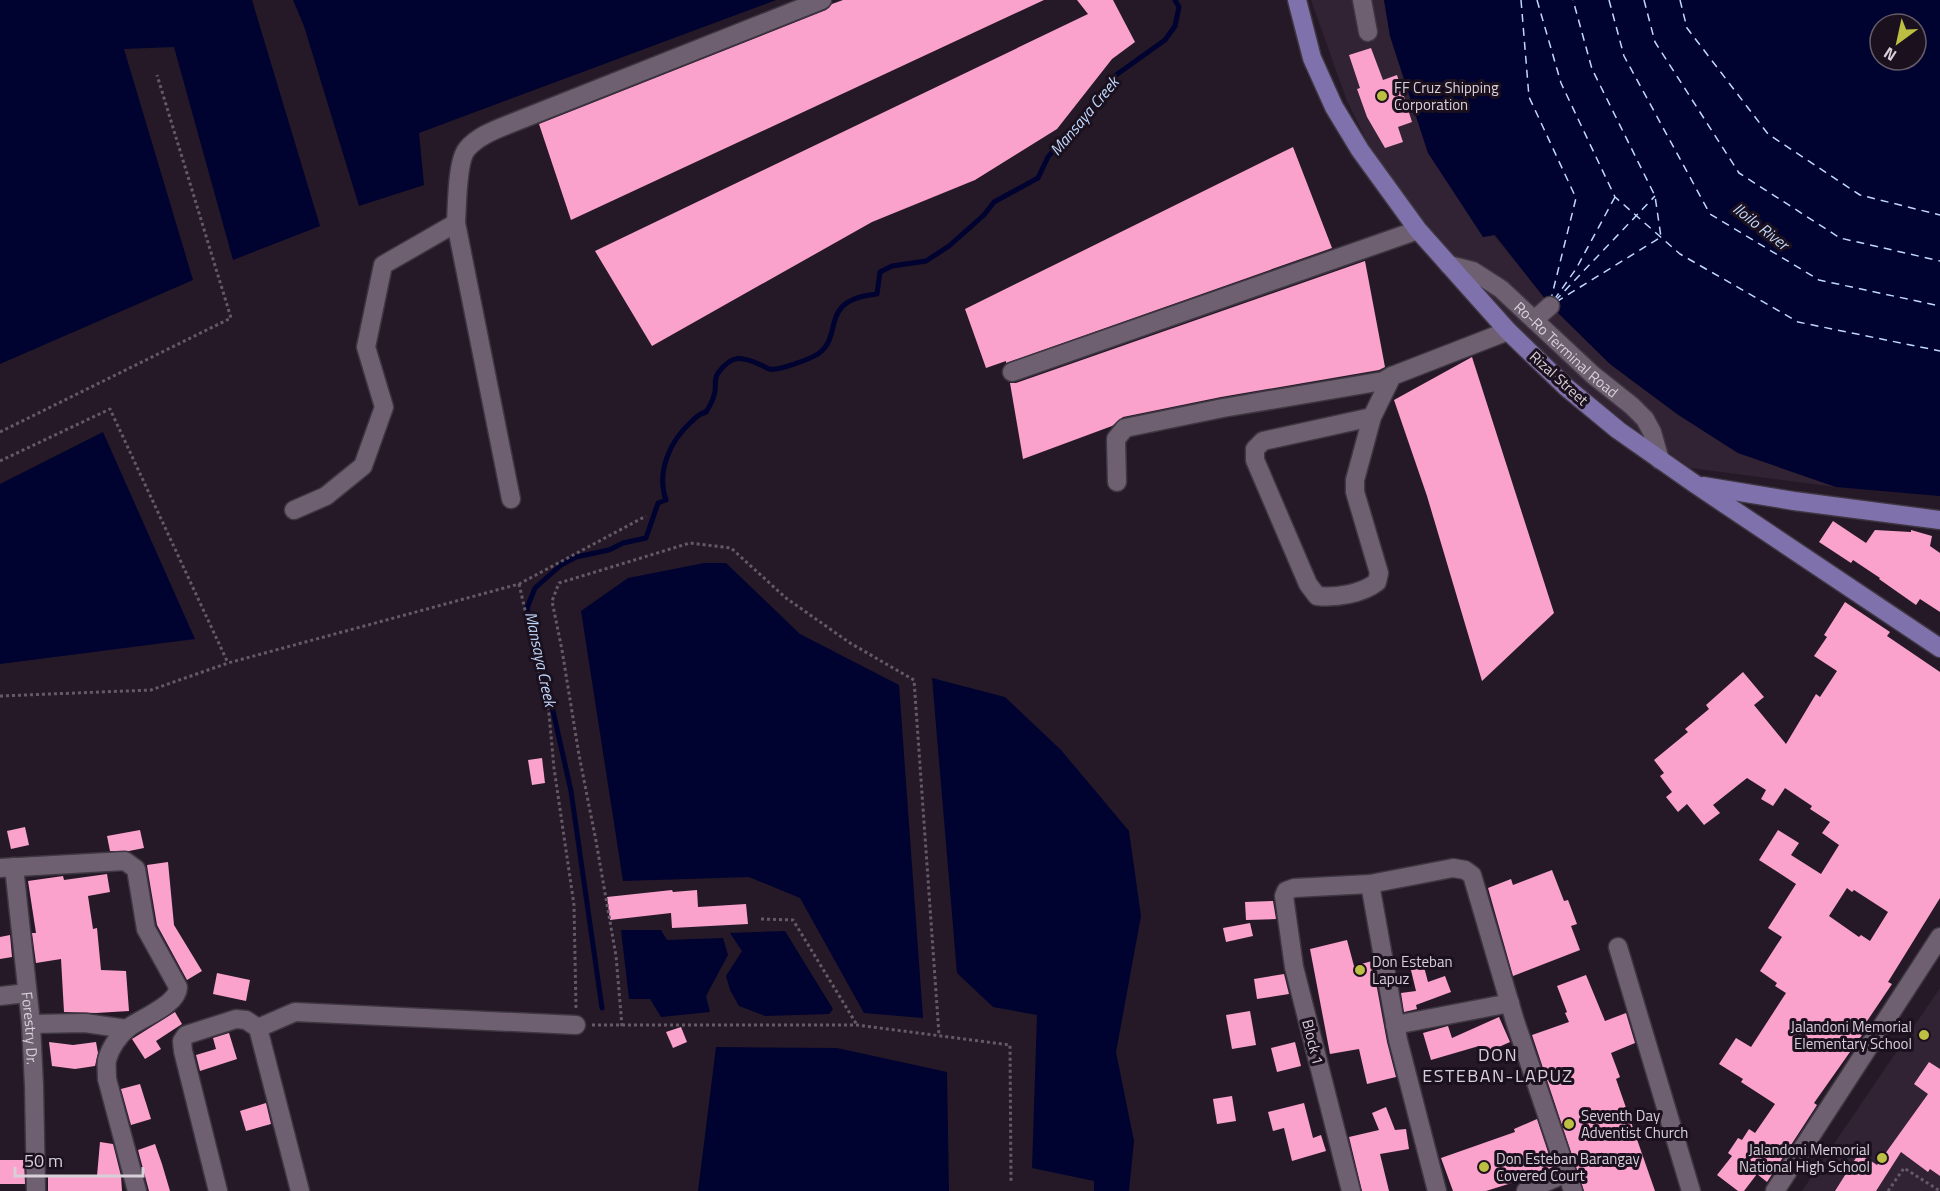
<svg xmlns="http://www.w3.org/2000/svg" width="1940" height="1191" font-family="'Titillium Web',sans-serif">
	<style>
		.built { fill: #312234 }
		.water { fill: #000230; fill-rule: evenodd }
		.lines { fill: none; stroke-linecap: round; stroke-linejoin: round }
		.stream { stroke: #000230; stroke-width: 5 }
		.ferry { stroke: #c0d8fe; stroke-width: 1.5; stroke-dasharray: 8 6; stroke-linecap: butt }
		.building { fill: #fba2cc; fill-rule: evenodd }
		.minor-casing { stroke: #3e3640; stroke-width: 21 }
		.major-casing { stroke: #3e3640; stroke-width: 21 }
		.path { stroke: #645a66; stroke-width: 3; stroke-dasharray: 3 3; stroke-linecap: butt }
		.minor { stroke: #6e6071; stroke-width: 18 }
		.major { stroke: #7f71ac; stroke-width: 18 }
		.poi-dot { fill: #bdbf43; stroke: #1b101d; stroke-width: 2 }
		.labels { text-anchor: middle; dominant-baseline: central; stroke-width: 6; stroke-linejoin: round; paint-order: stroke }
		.poi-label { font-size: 15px; fill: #d7d0d9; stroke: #1b101d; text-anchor: start }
		.street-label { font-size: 15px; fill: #d7d0d9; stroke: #1b101d }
		.water-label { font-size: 16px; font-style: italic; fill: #c0d8fe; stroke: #1b101d }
		.quarter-label { font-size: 18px; letter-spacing: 1.5px; fill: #d7d0d9; stroke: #1b101d }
	</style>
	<rect width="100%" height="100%" fill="#251927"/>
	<g class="built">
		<path d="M1311 0H1384L1390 36 1428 153 1550 305 1610 364 1677 414 1738 453 1836 487 1691 468 1576 387 1513 325 1422 220 1370 147 1347 101Z"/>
		<path d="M1940 988V1191H1802L1876 1082Z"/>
	</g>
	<g class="water">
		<path d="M0 0H252L320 226 233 260 174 47 124 49 193 280 0 364Z"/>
		<path d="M293 0H776L419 133 424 185 359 206 304 26Z"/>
		<path d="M1384 0H1940V496L1836 487 1738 453 1677 414 1610 364 1550 305 1495 235 1483 237 1428 153 1390 36ZM1880 24H1916V60H1880Z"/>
		<path d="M103 432 195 639 0 664V484Z"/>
		<path d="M704 563H726L800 634 899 685 923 1018 864 1013 800 898 749 877 623 881 581 611 628 578Z"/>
		<path d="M932 678 1005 697 1061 750 1129 831 1141 916 1116 1052 1134 1141 1129 1191H1094V1181L1032 1168 1037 1015 993 1007 957 973Z"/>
		<path d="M621 930H661L667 940 723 938 728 955 706 996 710 1012 661 1017 650 999H629Z"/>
		<path d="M785 931 833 1009 829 1014 765 1016 739 1006 730 990 726 976 742 951 730 933Z"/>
		<path d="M716 1047 837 1048 947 1072 949 1191H698Z"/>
	</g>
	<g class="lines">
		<path class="stream" d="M602 1008 571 791 542 662 527 608 535 588 561 565 576 557 609 550 623 543 646 538 658 503 666 500C656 472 670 441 691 422 697 417 698 414 706 412 710 406 714 398 715 391 716 384 714 379 718 373 732 354 742 356 761 365 764 366 767 369 770 369 778 371 810 359 818 354 845 335 817 300 877 294L880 272 892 266 926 261 949 246 984 215 994 202 1038 178 1048 157 1116 75 1165 40 1175 26 1179 7 1175 0"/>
		<g class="ferry">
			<path d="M1521 0 1529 97 1576 198 1551 299"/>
			<path d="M1537 0 1561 83 1615 197 1680 254 1798 322 1940 351"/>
			<path d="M1609 0 1624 56 1710 214 1819 280 1940 306"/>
			<path d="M1644 0 1655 42 1739 173 1840 238 1940 261"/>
			<path d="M1680 0 1687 28 1768 134 1860 195 1940 215"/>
			<path d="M1554 300 1576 269 1615 197"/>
			<path d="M1555 301 1655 196"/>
			<path d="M1556 302 1661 237 1655 196 1592 69 1573 0"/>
		</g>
	</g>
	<g class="building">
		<path d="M843 0H1044L571 220 539 124 826 10 832 4Z"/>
		<path d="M1077 0H1113L1135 42 1112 59 1057 129 975 180 872 222 652 346 595 251 1088 14Z"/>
		<path d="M1371 48 1383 80 1397 75 1412 122 1398 127 1403 142 1385 148 1367 117 1357 89 1360 88 1349 55Z"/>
		<path d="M1293 147 1332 248 1006 363V361L986 368 965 309Z"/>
		<path d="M1365 261 1385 367 1379 370 1221 397 1123 417 1112 426 1023 459 1010 383H1016Z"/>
		<path d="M1472 357 1554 613 1482 681 1427 496 1394 400Z"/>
		<path d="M1833 521 1866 543 1875 530 1911 532V530L1932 536 1930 546 1940 553V612L1920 599 1916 605 1879 579 1880 578 1853 560 1851 563 1819 542Z"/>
		<path d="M1845 602 1890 632 1887 636 1940 672V898L1888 982 1892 984 1859 1033 1862 1035 1814 1103 1817 1105 1767 1182 1757 1174 1744 1191H1738L1717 1175 1732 1156 1728 1153 1738 1138 1742 1140 1749 1129 1755 1133 1775 1104 1741 1082 1743 1079 1719 1064 1736 1038 1751 1047 1786 993 1775 986 1777 983 1760 971 1782 937 1768 928 1796 884 1759 860 1778 830 1799 843 1791 855 1821 874 1839 845 1822 833 1830 822 1810 809 1812 806 1785 788 1773 806 1761 799 1766 790 1747 778 1713 805 1720 813 1704 825 1687 804 1678 812 1666 797 1672 792 1660 776 1664 773 1654 760 1688 732 1685 729 1709 709 1706 705 1743 672 1764 697 1754 705 1786 744 1816 694 1820 697 1837 671 1814 656 1827 637 1824 635ZM1847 888 1852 892 1854 890 1888 912 1870 941 1861 935 1859 937 1829 916Z"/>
		<path d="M542 758 545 783 532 785 528 760Z"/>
		<path d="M25 827 29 845 11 849 7 831Z"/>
		<path d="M140 830 144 848 129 851H110L107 836Z"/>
		<path d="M168 862 174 925 202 971 187 980 157 925 148 872 147 865Z"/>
		<path d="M1552 870 1564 901 1568 900 1577 924 1571 926 1580 950 1513 976 1488 888 1511 879 1513 885Z"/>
		<path d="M107 874 110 892 88 896 93 929 97 928 101 970 126 971 129 1011 96 1013 64 1012 61 959 36 963 32 933H36L28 881 63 876 64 880Z"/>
		<path d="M672 890 673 892 697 890 698 907 746 904 748 924 672 928 671 913 610 920 607 897Z"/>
		<path d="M1273 901 1276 919 1246 920 1245 902Z"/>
		<path d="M1250 923 1253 936 1226 942 1223 928Z"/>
		<path d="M10 935 12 957 0 959V937Z"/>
		<path d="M1347 940 1354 966 1372 961 1387 1042 1396 1077 1367 1084 1359 1049 1330 1054 1310 949Z"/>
		<path d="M1423 963 1428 982 1445 976 1451 992 1416 1005 1417 1009 1404 1012 1401 993 1416 991 1410 966Z"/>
		<path d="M217 973 250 980 246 1001 213 994Z"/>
		<path d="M1284 974 1289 994 1257 999 1254 979Z"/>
		<path d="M1586 975 1605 1021 1626 1013 1635 1043 1611 1053 1620 1077 1616 1079 1655 1191H1584L1532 1035 1569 1022 1565 1013 1567 1012 1557 986Z"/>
		<path d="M1250 1011 1256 1045 1232 1049 1226 1015Z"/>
		<path d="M175 1012 182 1024 156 1041 161 1049 145 1059 132 1039Z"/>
		<path d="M1499 1017 1510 1042 1483 1054 1479 1046 1431 1060 1423 1033 1448 1026 1452 1038Z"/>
		<path d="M681 1027 687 1042 673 1048 666 1032Z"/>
		<path d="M229 1033 237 1059 200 1071 196 1055 216 1049 213 1038Z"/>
		<path d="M49 1042 73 1045 96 1042 98 1053 95 1066 75 1069 52 1066Z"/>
		<path d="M1295 1042 1301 1066 1277 1072 1271 1048Z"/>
		<path d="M1929 1062 1940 1069V1176L1930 1169 1928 1172 1901 1152 1876 1191H1835L1859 1153 1877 1165 1928 1094 1914 1084Z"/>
		<path d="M140 1084 151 1119 131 1125 121 1089Z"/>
		<path d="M1232 1096 1236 1121 1217 1124 1213 1099Z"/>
		<path d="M266 1103 271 1124 246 1131 240 1111Z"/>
		<path d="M1304 1103 1313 1138 1321 1135 1326 1151 1292 1161 1284 1128 1273 1131 1268 1112Z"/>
		<path d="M1386 1107 1395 1130 1406 1129 1409 1149 1380 1154 1389 1191H1362L1349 1137 1379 1130 1372 1113Z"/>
		<path d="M1537 1119 1553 1167 1531 1177 1486 1191H1453L1441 1158 1515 1132 1514 1129Z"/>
		<path d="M100 1142 113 1144 121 1176 122 1191H48V1177L97 1176Z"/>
		<path d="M155 1144 162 1164 170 1191H149L138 1150Z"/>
		<path d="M0 1160H24L25 1184H0Z"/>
	</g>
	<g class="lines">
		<defs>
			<g id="minor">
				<path d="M1362 0 1368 32"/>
				<path id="s1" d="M1449 265 1473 271 1501 289 1593 375 1632 406 1645 419 1652 432 1660 460"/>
				<path d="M1534 320 1550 306"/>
				<path d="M1012 372 1418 230"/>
				<path d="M1372 417 1263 441 1255 449V460L1308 584 1317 596C1335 598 1362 594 1377 582L1379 573 1355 492V480L1372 417 1392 376 1508 331"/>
				<path d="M1117 482 1116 439 1125 428 1223 408 1383 381 1392 376"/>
				<path d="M511 499 456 223C457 207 457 160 467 149 477 137 492 131 507 125L822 0"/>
				<path d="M294 510 326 496 363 466 384 407 366 347 383 265 456 223"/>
				<path id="s2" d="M14 867 31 1024 34 1086 36 1191"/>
				<path d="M0 868 125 861 136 869 146 929 178 987C178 1005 141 1018 128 1028 119 1035 110 1048 107 1060 106 1065 107 1073 107 1079L137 1191"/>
				<path d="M1370 884 1398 1040 1437 1191"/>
				<path d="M1618 947 1691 1191"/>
				<path d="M0 996 27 993"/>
				<path d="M31 1024 85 1023 127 1029"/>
				<path d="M1395 1025 1510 1003"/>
				<path d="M258 1028 295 1012 576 1025"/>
				<path d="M218 1191 183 1051 182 1041 186 1035 236 1019 246 1020 258 1028 300 1191"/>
				<path d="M1351 1191 1294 967 1284 896 1286 891 1294 888 1370 884 1453 868 1465 870 1472 875 1515 1021 1573 1191"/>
				<path d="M1526 1191 1566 1173"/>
				<path d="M1775 1191 1940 937"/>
			</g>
			<g id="major">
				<path d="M1297 0 1312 58 1334 107 1360 150 1418 230 1508 331 1566 387 1618 430 1695 484 1940 648"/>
				<path d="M1703 486 1794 501 1940 520"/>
			</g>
		</defs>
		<use href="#minor" class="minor-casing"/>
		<use href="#major" class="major-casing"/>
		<g class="path">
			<path d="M0 432 231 318 157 75"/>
			<path d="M0 461 110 409 228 663"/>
			<path d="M519 584 549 714 554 768 574 905 576 1008"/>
			<path d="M0 696 151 690 228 663 519 584 646 516"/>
			<path d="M761 919 793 920 857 1025"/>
			<path d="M592 1025H857L1010 1045 1011 1182"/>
			<path d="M622 1026 616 956 596 841 579 755 562 650 552 601 559 583 690 543 731 548 786 598 850 643 914 680 939 1035"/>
			<path d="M1888 1191 1904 1168 1940 1191"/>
		</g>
		<use href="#minor" class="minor"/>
		<use href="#major" class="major"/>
	</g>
	<g class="poi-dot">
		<circle cx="1382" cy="96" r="6"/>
		<circle cx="1360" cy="970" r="6"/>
		<circle cx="1924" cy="1035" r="6"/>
		<circle cx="1569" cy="1124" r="6"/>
		<circle cx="1882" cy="1158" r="6"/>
		<circle cx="1484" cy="1167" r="6"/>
	</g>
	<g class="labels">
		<g class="poi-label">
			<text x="1394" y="87">FF Cruz Shipping<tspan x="1394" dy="17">Corporation</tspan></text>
			<text x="1372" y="961">Don Esteban<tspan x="1372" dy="17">Lapuz</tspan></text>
			<text x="1912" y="1026" text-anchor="end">Jalandoni Memorial<tspan x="1912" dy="17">Elementary School</tspan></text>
			<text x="1581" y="1115">Seventh Day<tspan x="1581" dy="17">Adventist Church</tspan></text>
			<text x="1870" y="1149" text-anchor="end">Jalandoni Memorial<tspan x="1870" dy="17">National High School</tspan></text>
			<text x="1496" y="1158">Don Esteban Barangay<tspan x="1496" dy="17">Covered Court</tspan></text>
		</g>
		<g class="street-label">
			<text stroke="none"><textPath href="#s1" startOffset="147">Ro-Ro Terminal Road</textPath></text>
			<text transform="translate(1559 378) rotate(42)">Rizal Street</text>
			<text stroke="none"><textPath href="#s2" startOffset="162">Forestry Dr.</textPath></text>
			<text transform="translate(1313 1042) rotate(76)">Block 1</text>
		</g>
		<g class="water-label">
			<text transform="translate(1084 116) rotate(-50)">Mansaya Creek</text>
			<text transform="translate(1761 226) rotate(38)">Iloilo River</text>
			<text transform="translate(541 659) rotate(78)">Mansaya Creek</text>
		</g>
		<g class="quarter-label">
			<text x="1498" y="1054">DON<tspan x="1498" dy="21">ESTEBAN-LAPUZ</tspan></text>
		</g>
	</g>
	<g transform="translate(1898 42) rotate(213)"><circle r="28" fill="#1b101d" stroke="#665d68" stroke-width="1.5"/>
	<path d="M0-4.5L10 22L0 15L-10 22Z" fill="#bdbf43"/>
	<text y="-9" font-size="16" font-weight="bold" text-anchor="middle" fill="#d7d0d9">N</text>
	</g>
	<path d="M15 1167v9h128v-9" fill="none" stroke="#d7d0d9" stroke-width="3"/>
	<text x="24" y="1167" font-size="18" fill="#d7d0d9" stroke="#1b101d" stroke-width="4.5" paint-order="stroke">50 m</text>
</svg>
